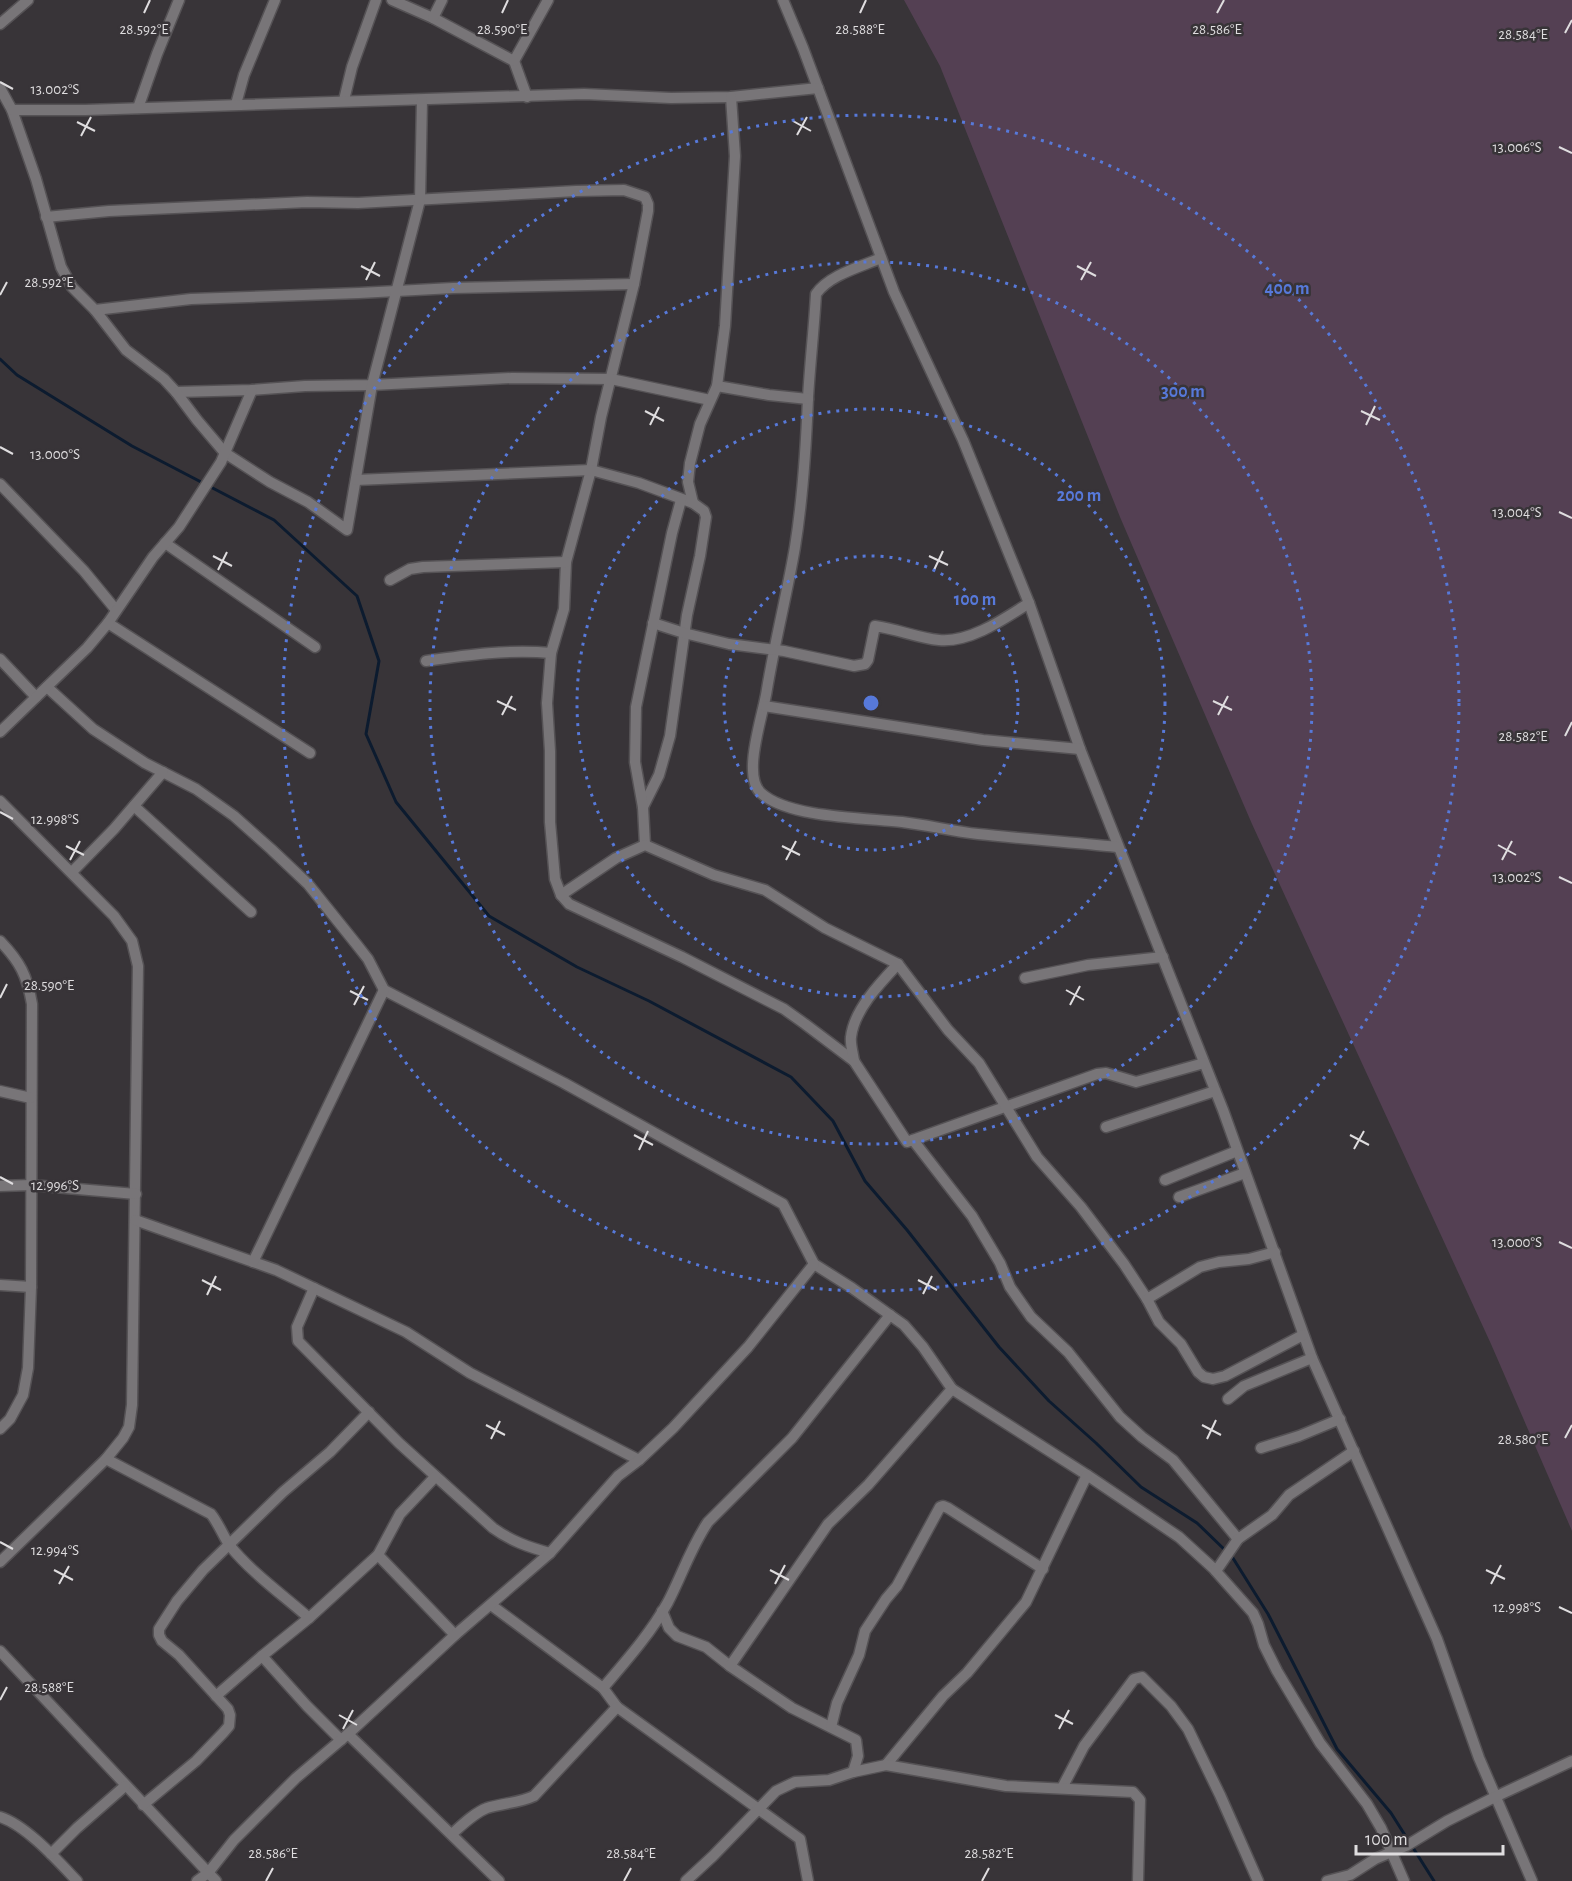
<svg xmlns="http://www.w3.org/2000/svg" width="1572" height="1881" font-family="'Alegreya Sans',sans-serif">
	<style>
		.green { fill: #544053 }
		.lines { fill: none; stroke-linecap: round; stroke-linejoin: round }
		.stream { stroke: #0c1b2f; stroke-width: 3 }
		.street-casing { stroke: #555255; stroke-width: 13 }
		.street { stroke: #787578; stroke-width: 10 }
		.ticks { fill: none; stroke: #dfdddf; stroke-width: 2 }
		.ring { fill: none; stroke: #5779da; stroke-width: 3; stroke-dasharray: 3 6 }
		.ticks-label { font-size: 15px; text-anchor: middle; fill: #dfdddf; stroke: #383438; stroke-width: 5; stroke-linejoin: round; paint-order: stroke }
		.centre { fill: #5779da; stroke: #383438; stroke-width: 3 }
		.ring-label { font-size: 18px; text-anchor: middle; font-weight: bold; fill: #5779da; stroke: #383438; stroke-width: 5; stroke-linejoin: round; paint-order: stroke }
	</style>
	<rect width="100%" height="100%" fill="#383438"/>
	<path class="green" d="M904 0H1572V1531L1491 1344 1252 824 1120 517 940 66Z"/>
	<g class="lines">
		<g class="stream">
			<path d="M0 359 17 375 132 446 274 520 357 596 379 661 366 734 396 802 489 916 577 967 649 1001 791 1077 833 1121 865 1181 907 1230 999 1347 1049 1401 1096 1443 1141 1487 1197 1523 1226 1551"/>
			<path d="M1231 1555 1268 1614 1337 1749 1391 1813 1434 1881"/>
		</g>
		<defs>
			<g id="street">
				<path d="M392 0 433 18 514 61 527 97"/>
				<path d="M783 0 803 48 894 292 963 440 1029 603 1080 749 1223 1110 1312 1358 1437 1639 1479 1758 1532 1881"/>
				<path d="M433 18 442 0"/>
				<path d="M0 24 28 0"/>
				<path d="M514 61 548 0"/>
				<path d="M0 88 12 110 36 179 61 267 72 287 95 310 191 299 359 293 453 288 634 284"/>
				<path d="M344 100 352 67 376 0"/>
				<path d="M236 104 244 75 275 0"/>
				<path d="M138 108 157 54 179 0"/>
				<path d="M12 110H85L584 94 671 98 731 97 818 88"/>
				<path d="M46 217 109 211 307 202 358 203 576 191 624 190 645 197 648 204V211L634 284 601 417 591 470 566 562 564 609 551 653 547 703 550 751V822L555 879 561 895 569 904 682 957 784 1009 805 1024 854 1061 907 1142 1097 1074 1106 1073 1136 1082 1204 1063"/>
				<path d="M881 258C860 267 829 275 816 294 814 329 810 363 808 398 806 448 803 497 795 547 787 594 775 641 767 689 764 713 741 775 761 793 788 818 866 818 902 822 927 825 952 831 978 834 1024 839 1071 842 1117 847"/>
				<path d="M95 310 126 350 164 379 176 392 252 390 305 386 372 385 512 378 611 379 710 400"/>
				<path d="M717 386 769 395 808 399"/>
				<path d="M176 392 197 420 225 453 270 482 308 502 347 530 372 385 420 200 422 100"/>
				<path d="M356 480 591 470 639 483 693 503 704 511 706 517 700 556 687 615 670 736 659 775 643 807"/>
				<path d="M0 484 84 571 116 610"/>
				<path d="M693 503 688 482 690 463 700 424 717 386 725 326 735 156 731 97"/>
				<path d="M165 543 315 647"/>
				<path d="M390 580 410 569 423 567 566 562"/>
				<path d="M108 623 310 753"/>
				<path d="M653 623 684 633 729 644 784 651 854 666 865 664 868 660 875 626C897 629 918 638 939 640 970 643 1004 619 1029 603"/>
				<path d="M0 659 36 697"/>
				<path d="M426 661C467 655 509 649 551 653"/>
				<path d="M47 687 93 729 145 763 196 789 234 816 271 849 308 884 357 945 368 959 384 990 564 1083 783 1204 814 1264 852 1288 904 1325 923 1347 952 1389 1087 1475 1179 1537 1213 1568 1253 1613 1258 1624 1264 1645 1277 1671 1320 1743 1367 1804 1381 1828 1404 1881"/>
				<path d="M764 706 983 740 1080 749"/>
				<path d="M0 732 87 648 108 623 153 557 179 527 221 462 252 390"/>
				<path d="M0 801 114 916 132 941 138 966 132 1405 129 1427 123 1438 106 1459 0 1562"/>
				<path d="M134 806 251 912"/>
				<path d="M645 845 643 807 635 762 636 707 672 533 681 500"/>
				<path d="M72 872 114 829 163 772"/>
				<path d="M561 895 616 858 645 845 714 875 765 890 825 928 898 964 948 1030 979 1063 1037 1157 1081 1207 1124 1264 1147 1299"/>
				<path d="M0 941C20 962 27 975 32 1004L31 1287 28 1368 23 1395 10 1419 0 1429"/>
				<path d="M1025 978 1088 965 1163 957"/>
				<path d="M854 1061C853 1053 850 1044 851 1037 854 1010 880 983 898 964"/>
				<path d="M0 1091 31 1098"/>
				<path d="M1106 1127 1215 1091"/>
				<path d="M913 1140 972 1216 1000 1263 1010 1287 1031 1317 1068 1352 1120 1417 1142 1437 1173 1460 1238 1539"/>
				<path d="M1165 1180 1237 1151"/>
				<path d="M0 1186 31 1185 136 1194"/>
				<path d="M1179 1197 1245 1173"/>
				<path d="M135 1220 276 1270 406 1332 470 1373 639 1460"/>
				<path d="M1275 1252 1249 1259 1219 1262 1200 1267 1147 1299 1159 1322 1181 1344 1198 1372 1204 1377 1213 1379 1225 1376 1303 1335"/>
				<path d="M253 1262 384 990"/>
				<path d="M0 1285 31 1287"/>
				<path d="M314 1288 297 1327 298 1341 399 1443 493 1528C511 1541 528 1547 550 1553"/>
				<path d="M1228 1399 1244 1386 1312 1358"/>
				<path d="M1261 1448 1299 1436 1340 1419"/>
				<path d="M106 1459 211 1514C219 1524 223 1536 230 1546 252 1573 283 1595 309 1618"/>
				<path d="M378 1555 455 1635"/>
				<path d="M1216 1571 1238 1539 1272 1515 1289 1495 1354 1451"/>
				<path d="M491 1605 603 1688 617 1707 800 1839 808 1881"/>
				<path d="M662 1611 669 1628 677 1636 706 1647 730 1666 792 1708 856 1740 858 1756 853 1772"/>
				<path d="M0 1651 216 1881"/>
				<path d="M730 1666 828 1524 868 1485 952 1389"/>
				<path d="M603 1688C626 1661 651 1633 668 1602 682 1575 691 1547 708 1522L792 1438 890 1315"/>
				<path d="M216 1696 262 1656"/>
				<path d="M831 1727 837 1703 859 1655 865 1631 886 1599 897 1586 940 1507 943 1506 948 1508 1043 1569"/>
				<path d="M348 1734 499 1881"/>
				<path d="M341 1740 307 1706 262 1656 309 1618 378 1555 400 1514 435 1477"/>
				<path d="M886 1765 943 1696 967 1673 1026 1602 1087 1475"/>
				<path d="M1062 1788 1084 1746 1134 1679 1142 1677 1171 1706 1188 1729 1220 1795 1258 1881"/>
				<path d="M143 1805 196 1761 223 1733 229 1726 230 1715 228 1709 179 1655 162 1641 159 1635V1629L177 1601 203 1570 283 1492 330 1452 369 1412"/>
				<path d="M0 1817C26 1825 58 1861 77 1881"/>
				<path d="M452 1834C462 1825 474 1813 487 1808 503 1803 519 1803 534 1796L617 1707"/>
				<path d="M51 1854 77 1828 125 1786"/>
				<path d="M197 1881 208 1873 234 1840 296 1778 348 1734 455 1635 550 1553 618 1476 639 1460 673 1428 748 1347 814 1264"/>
				<path d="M686 1881 713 1856 776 1791 795 1782 829 1780 853 1772 886 1765 1006 1786 1133 1792 1140 1800 1138 1881"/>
				<path d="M1327 1881 1350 1875 1375 1859 1406 1846 1447 1821 1497 1796 1572 1761"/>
			</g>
		</defs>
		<use href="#street" class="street-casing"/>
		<use href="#street" class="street"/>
	</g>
	<path class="ticks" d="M144 13 150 0M502 13 508 0M860 13 866 0M1217 13 1224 0M1565 33 1572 20M0 82 13 89M793 121 811 131M77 122 95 131M797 135 807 117M81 136 91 117M1559 147 1572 153M361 266 380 276M1077 266 1096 276M366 280 375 262M1081 280 1091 262M0 295 7 282M645 411 664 421M1361 411 1380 420M650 425 659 407M1366 425 1375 406M0 447 13 454M1559 512 1572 518M213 556 232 566M929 556 948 565M218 570 227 552M934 570 943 551M497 701 516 710M1213 701 1232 710M502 715 512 696M1218 715 1228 696M1565 736 1572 722M0 812 13 819M1498 845 1516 855M66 846 84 855M782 846 800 855M70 860 80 841M786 860 796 841M1502 860 1512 841M1559 877 1572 883M1066 990 1084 1000M350 991 368 1000M0 998 7 984M354 1005 364 986M1070 1005 1080 986M634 1135 653 1145M1350 1135 1369 1145M1354 1149 1364 1131M639 1150 648 1131M0 1177 13 1184M1559 1242 1572 1248M202 1280 221 1290M918 1280 937 1290M923 1294 932 1276M207 1295 216 1276M486 1425 505 1435M1202 1425 1221 1435M1565 1438 1572 1425M491 1439 500 1421M1207 1439 1216 1420M0 1542 13 1549M54 1570 73 1580M770 1570 789 1580M1486 1570 1505 1579M59 1584 69 1566M775 1584 785 1565M1491 1584 1501 1565M1559 1607 1572 1613M0 1700 7 1687M339 1715 357 1725M1055 1715 1073 1724M343 1729 353 1710M1059 1729 1069 1710M266 1881 273 1868M624 1881 631 1868M982 1881 989 1868"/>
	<g class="ring">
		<circle cx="871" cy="703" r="147"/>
		<circle cx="871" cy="703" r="294"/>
		<circle cx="871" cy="703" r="441"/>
		<circle cx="871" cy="703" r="588"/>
	</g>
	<g class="ticks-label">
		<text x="144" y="34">28.592°E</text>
		<text x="502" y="34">28.590°E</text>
		<text x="860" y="34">28.588°E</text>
		<text x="1217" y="34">28.586°E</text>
		<text x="1523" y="39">28.584°E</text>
		<text x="55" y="94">13.002°S</text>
		<text x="1517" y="152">13.006°S</text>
		<text x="49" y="287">28.592°E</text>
		<text x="55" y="459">13.000°S</text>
		<text x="1517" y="517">13.004°S</text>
		<text x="1523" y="741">28.582°E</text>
		<text x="55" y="824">12.998°S</text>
		<text x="1517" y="882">13.002°S</text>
		<text x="49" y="990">28.590°E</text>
		<text x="55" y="1190">12.996°S</text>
		<text x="1517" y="1247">13.000°S</text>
		<text x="1523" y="1444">28.580°E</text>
		<text x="55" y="1555">12.994°S</text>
		<text x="1517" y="1612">12.998°S</text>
		<text x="49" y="1692">28.588°E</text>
		<text x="273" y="1858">28.586°E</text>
		<text x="631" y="1858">28.584°E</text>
		<text x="989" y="1858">28.582°E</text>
	</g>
	<circle cx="871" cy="703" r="9" class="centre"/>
	<g class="ring-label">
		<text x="1287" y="294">400 m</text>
		<text x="1183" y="397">300 m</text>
		<text x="1079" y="501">200 m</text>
		<text x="975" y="605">100 m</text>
	</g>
	<path d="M1356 1845v9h147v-9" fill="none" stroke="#dfdddf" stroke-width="3"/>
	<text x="1365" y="1845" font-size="18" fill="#dfdddf" stroke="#383438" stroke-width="4.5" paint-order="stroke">100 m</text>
</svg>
